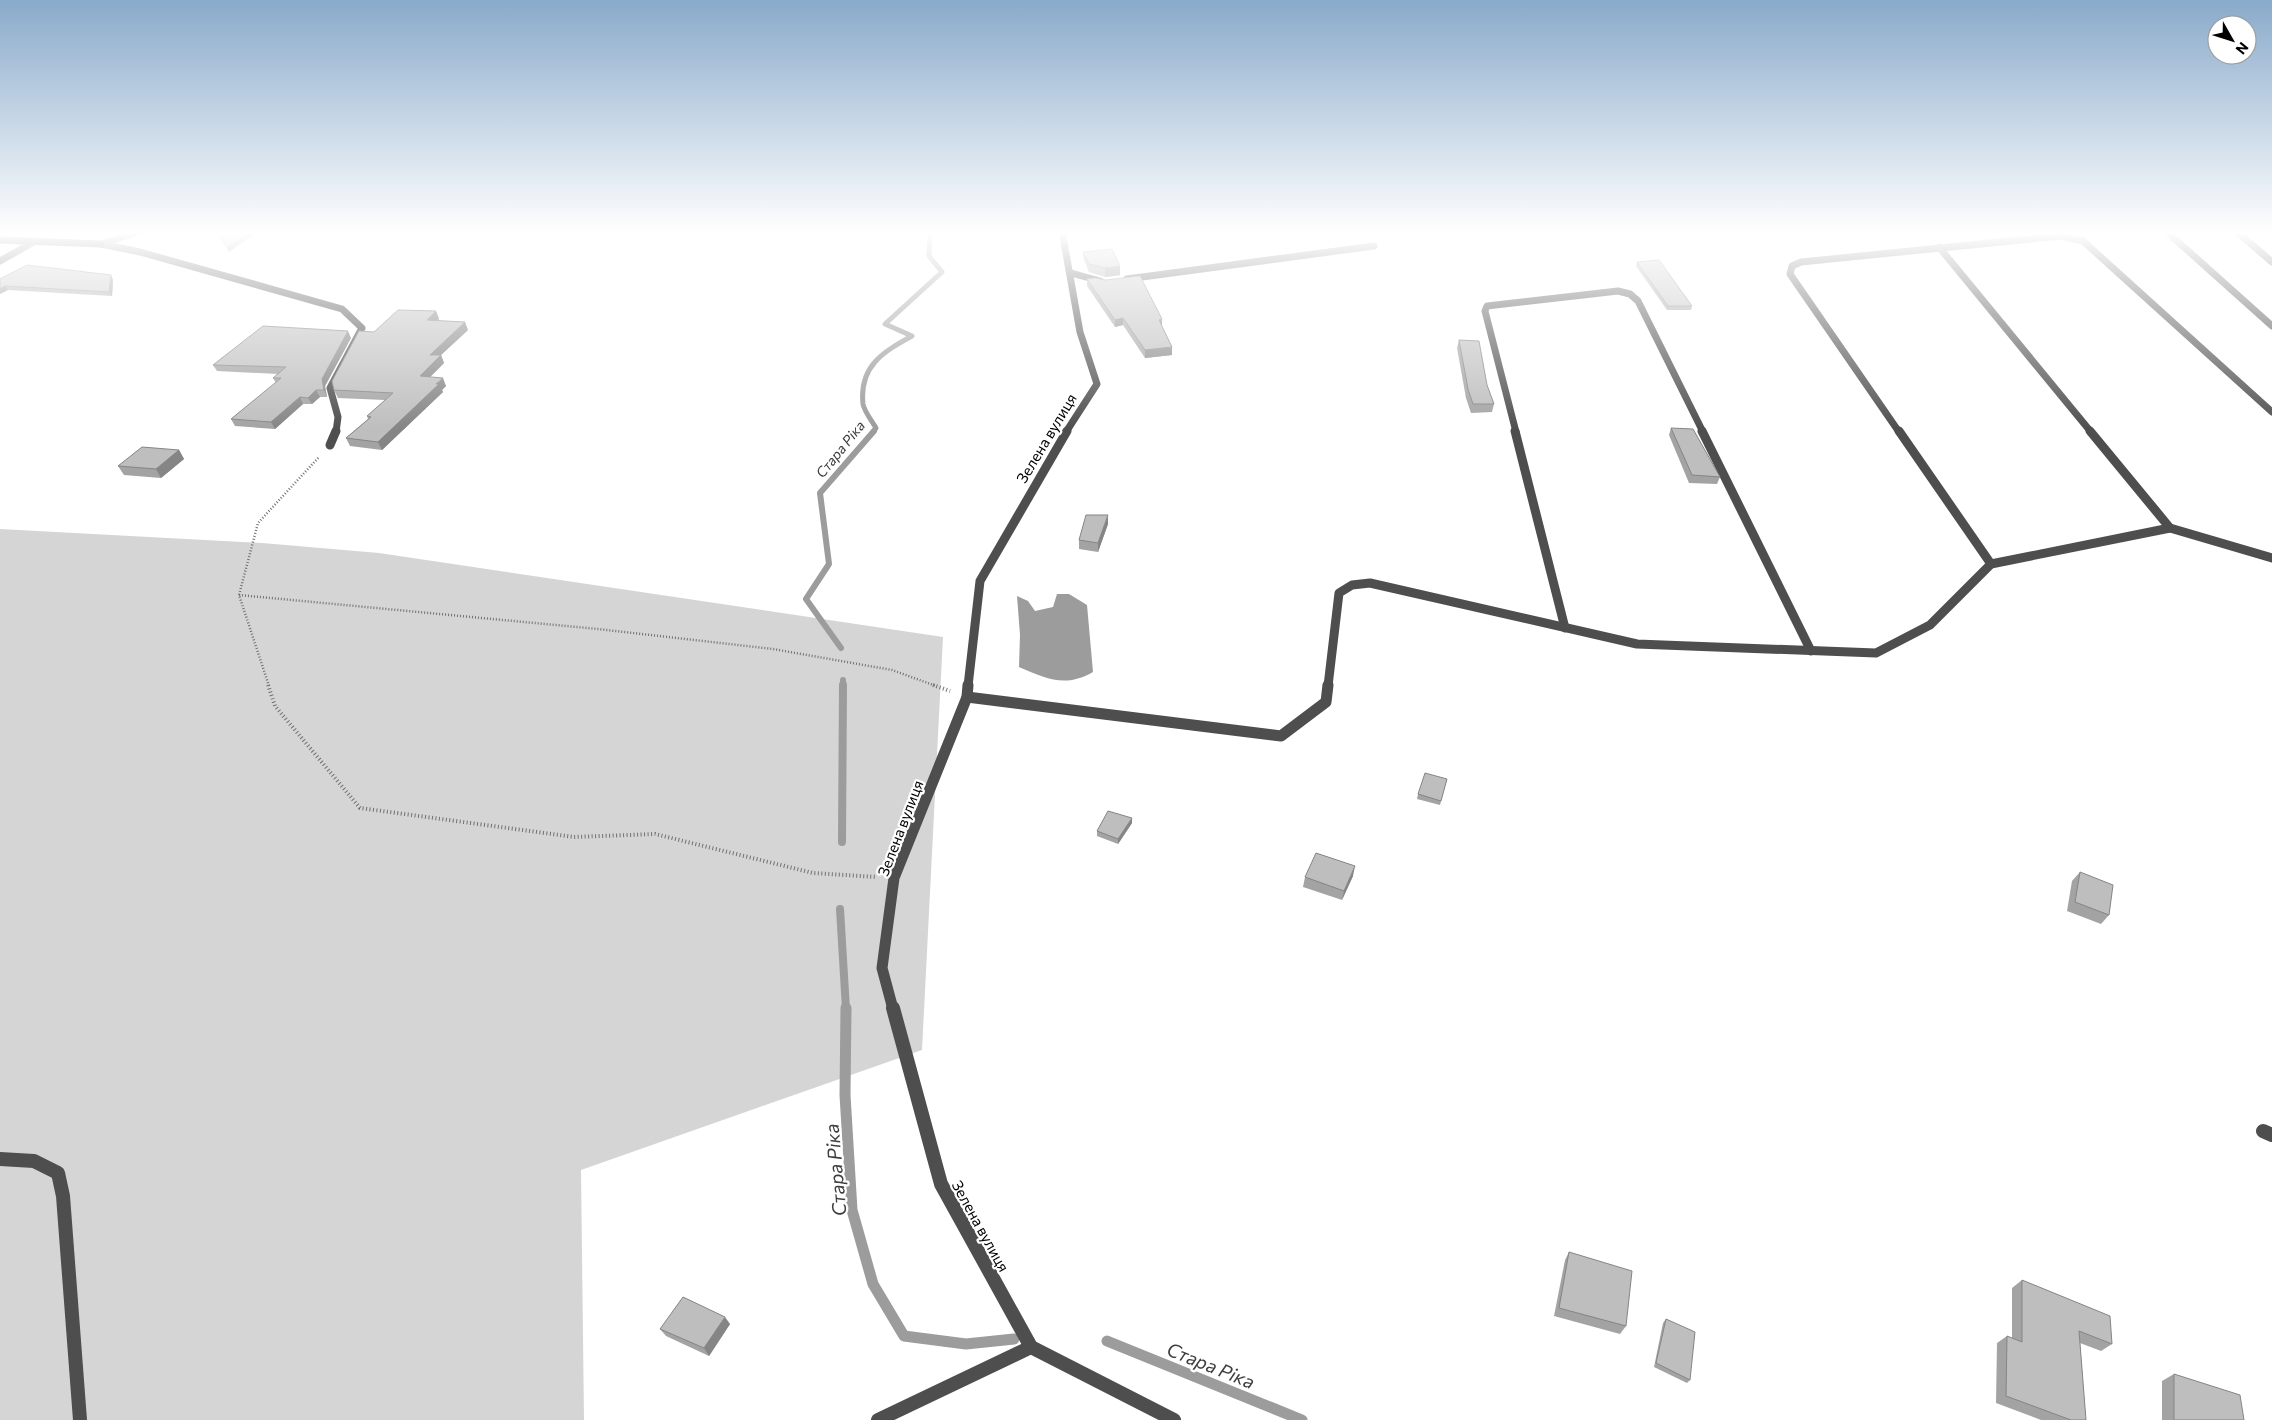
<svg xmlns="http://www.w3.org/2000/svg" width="2272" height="1420" font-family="Commissioner,sans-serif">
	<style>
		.green { fill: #d5d5d5 }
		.water { fill: #9c9c9c }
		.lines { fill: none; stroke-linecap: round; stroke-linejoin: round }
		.stream-far3 { stroke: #9c9c9c; stroke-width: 5 }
		.stream-far2 { stroke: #9c9c9c; stroke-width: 6 }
		.stream-far1 { stroke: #9c9c9c; stroke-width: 8 }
		.stream { stroke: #9c9c9c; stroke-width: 11 }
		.path-far1 { stroke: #707070; stroke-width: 2.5; stroke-dasharray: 1 2; stroke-linecap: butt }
		.path { stroke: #707070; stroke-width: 4; stroke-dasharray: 1 2.5; stroke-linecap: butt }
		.lane-far2 { stroke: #4e4e4e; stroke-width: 7 }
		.lane-far1 { stroke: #4e4e4e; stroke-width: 9 }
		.lane { stroke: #4e4e4e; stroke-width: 14 }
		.street-far3 { stroke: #4e4e4e; stroke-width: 7 }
		.street-far2 { stroke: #4e4e4e; stroke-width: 9 }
		.street-far1 { stroke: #4e4e4e; stroke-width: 11 }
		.street { stroke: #4e4e4e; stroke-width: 14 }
		.secondary { stroke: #1b1b1b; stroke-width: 7 }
		.wall { fill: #a3a3a3 }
		.shaded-wall { fill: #858585 }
		.building { fill: #bebebe; stroke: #858585 }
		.labels { text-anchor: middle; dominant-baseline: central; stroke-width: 4.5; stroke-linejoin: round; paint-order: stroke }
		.far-water-label { font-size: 14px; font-style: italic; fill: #3d3d3d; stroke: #fff }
		.street-label { font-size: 15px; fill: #000; stroke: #fff }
		.near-water-label { font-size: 19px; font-style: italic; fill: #3d3d3d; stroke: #fff }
	</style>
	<rect width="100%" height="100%" fill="#fff"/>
	<path class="green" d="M0 529 262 543 379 553 943 637 922 1050 581 1170 584 1420H0Z"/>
	<path class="water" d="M1057 594H1069L1087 605 1093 672C1065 688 1047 679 1019 667L1020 635 1017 596 1028 601 1035 611 1053 607Z"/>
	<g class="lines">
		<path class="stream-far3" d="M873 432 876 428C872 421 864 411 863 404 859 366 883 352 912 336L885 324 942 272 929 256 930 234 932 231"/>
		<g class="stream-far2">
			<path d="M841 648 806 599 829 564 820 493 874 431"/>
			<path d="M843 686V680"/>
		</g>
		<g class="stream-far1">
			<path d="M842 842 843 685"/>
			<path d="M840 909 846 1009"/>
		</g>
		<g class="stream">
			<path d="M846 1008 845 1095 852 1210 873 1284 904 1336 966 1344 1014 1339"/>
			<path d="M1107 1341 1302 1420"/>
		</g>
		<g class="path-far1">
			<path d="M239 595 598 629 773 649 892 670 936 686"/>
			<path d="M269 686 239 595 258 523 319 457"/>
		</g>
		<g class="path">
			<path d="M268 685 275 706 360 808 574 837 655 834 813 873 877 877"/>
			<path d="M933 685 950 691"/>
		</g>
		<g class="lane-far2">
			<path d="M2236 231 2272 262"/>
			<path d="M1939 247 2091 432"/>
			<path d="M1071 273 1100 281"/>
			<path d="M1127 279 1374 246"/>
			<path d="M1516 432 1485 311 1487 306 1618 291 1630 294 1638 301 1703 432"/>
			<path d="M1899 432 1790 274 1792 266 1801 262 2060 236 2083 241 2272 412"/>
		</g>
		<g class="lane-far1">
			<path d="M1515 431 1565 628"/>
			<path d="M1702 431 1811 651"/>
			<path d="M1899 431 1991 564"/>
			<path d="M2090 431 2170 528"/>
		</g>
		<path class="lane" d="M2263 1131 2272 1135"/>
		<g class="street-far3">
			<path d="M1062 231 1080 332 1097 384 1066 432"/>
			<path d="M2166 231 2272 326"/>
			<path d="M101 244 140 252 342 309 362 328 330 388 338 417 336 432"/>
			<path d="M102 244 140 231"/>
			<path d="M0 261 32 243"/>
		</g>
		<g class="street-far2">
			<path d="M330 445 336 431"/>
			<path d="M968 686 980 581 1067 431"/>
			<path d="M1328 686 1339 593 1352 585 1370 583 1637 644 1876 653 1930 625 1991 564 2170 528 2272 558"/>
		</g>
		<g class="street-far1">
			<path d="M967 697 1281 736 1326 702 1328 685"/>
			<path d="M893 1009 882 968 894 878 967 697 968 685"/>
		</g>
		<g class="street">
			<path d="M893 1008 941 1184 1031 1347 1174 1420"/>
			<path d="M0 1159 34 1161 58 1173 63 1196 80 1420"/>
			<path d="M878 1420 1031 1347"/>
		</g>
		<path class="secondary" d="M0 240 101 244"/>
	</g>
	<g class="wall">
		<path d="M1083 252 1120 275 1105 277 1089 272 1084 260Z"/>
		<path d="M1637 262 1692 306 1691 310H1667L1636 266Z"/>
		<path d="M0 279 113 280 112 296 8 290 0 294Z"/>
		<path d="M1087 279 1162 327 1172 347V355L1145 358 1123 325 1115 327 1087 286Z"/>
		<path d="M436 311 439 319 437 321 468 330 441 355 444 363 430 377 446 386 442 390 443 392 382 450 350 446 346 438 368 419 367 416 385 400 338 398 334 390Z"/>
		<path d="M351 338 325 386 327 397H320L312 404H303L275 429 235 426 231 419 276 383 273 378 278 374 217 371 213 365Z"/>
		<path d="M1459 340 1487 385 1494 404 1492 412 1471 413 1466 398 1457 348Z"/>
		<path d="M1671 428 1720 477 1717 484 1689 483 1669 435Z"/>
		<path d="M179 450 184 459 161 478 124 475 118 466Z"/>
		<path d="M1108 524 1098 552 1079 549V540Z"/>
		<path d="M1447 779 1440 805 1417 799 1418 794Z"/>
		<path d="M1132 823 1118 844 1097 836V831Z"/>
		<path d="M2080 872 2109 915 2101 924 2067 911 2072 881Z"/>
		<path d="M1353 876 1342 900 1303 887 1305 877Z"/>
		<path d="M1569 1252 1626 1326 1620 1334 1554 1316 1565 1260Z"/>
		<path d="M2022 1280 2112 1344 2101 1351 2080 1343 2086 1420H2041L1996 1403 1997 1343 2007 1336 2012 1338V1288Z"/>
		<path d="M1666 1319 1690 1380 1687 1383 1654 1367 1663 1323Z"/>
		<path d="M730 1324 709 1356 666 1336 660 1329Z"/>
		<path d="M2174 1374 2244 1420H2162V1381Z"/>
	</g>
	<g class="shaded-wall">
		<path d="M251 231H259L229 252 227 248Z"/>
		<path d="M1120 266V275L1105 277V268Z"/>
		<path d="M111 275 113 280 112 296 109 292Z"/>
		<path d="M5 286 8 290 0 294V289Z"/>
		<path d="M436 311 439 319 430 328 427 320Z"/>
		<path d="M1123 318V325L1115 327V320Z"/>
		<path d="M1162 319V327L1159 320Z"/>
		<path d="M465 322 468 330 441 355 444 363 423 384 420 376 430 355Z"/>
		<path d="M348 331 351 338 325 386 327 397 324 390 322 379Z"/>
		<path d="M1172 347V355L1145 358V350Z"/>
		<path d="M443 378 446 386 442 390 443 392 382 450 378 442Z"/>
		<path d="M316 390 320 397 312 404 308 398Z"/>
		<path d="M300 397 303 404 275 429 271 422Z"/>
		<path d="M179 450 184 459 161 478 156 469Z"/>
		<path d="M1108 515V524L1098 552V543Z"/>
		<path d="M1132 818V823L1118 844V839Z"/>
		<path d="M1355 866 1353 876 1342 900 1344 891Z"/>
		<path d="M725 1317 730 1324 709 1356 704 1348Z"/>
	</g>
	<g class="building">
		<path d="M216 231H251L227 248Z"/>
		<path d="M1112 249 1120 266 1105 268 1089 264 1083 252Z"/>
		<path d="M1659 260 1692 306H1668L1637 262Z"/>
		<path d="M27 265 111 275 109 292 5 286 0 289V279Z"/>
		<path d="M1140 276 1162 319 1159 320 1172 347 1145 350 1123 318 1115 320 1087 279 1095 278 1106 280Z"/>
		<path d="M398 310 436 311 427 320 465 322 430 355H441L420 376 443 378 436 384H439L378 442 346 438 371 417 367 416 393 393 334 390 332 381 359 331 374 332Z"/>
		<path d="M263 326 348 331 322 379 324 390H316L308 398 300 397 271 422 231 419 281 378H273L286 367 213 365Z"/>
		<path d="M1459 340 1479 341 1487 385 1494 404H1473L1468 389Z"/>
		<path d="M1671 428 1693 429 1720 477 1692 475Z"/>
		<path d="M142 447 179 450 156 469 118 466Z"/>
		<path d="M1086 515H1108L1098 543 1079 540Z"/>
		<path d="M1425 773 1447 779 1441 801 1418 794Z"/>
		<path d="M1108 811 1132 818 1118 839 1097 831Z"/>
		<path d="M1316 853 1355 866 1344 891 1305 877Z"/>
		<path d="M2080 872 2113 885 2109 915 2075 902Z"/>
		<path d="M1569 1252 1632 1271 1626 1326 1559 1308Z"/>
		<path d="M2022 1280 2110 1316 2112 1344 2079 1331 2086 1420H2071L2006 1396 2007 1336 2022 1342Z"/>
		<path d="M683 1297 725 1317 704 1348 660 1329Z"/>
		<path d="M1666 1319 1695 1332 1690 1380 1656 1363Z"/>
		<path d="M2174 1374 2240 1395 2244 1420H2174Z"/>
	</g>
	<linearGradient id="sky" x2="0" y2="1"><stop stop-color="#89aaca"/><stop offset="0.54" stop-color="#fff"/><stop offset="1" stop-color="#fff" stop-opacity="0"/></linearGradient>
	<rect width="2272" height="430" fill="url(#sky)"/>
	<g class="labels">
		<g class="far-water-label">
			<text transform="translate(840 449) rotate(-51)">Стара Ріка</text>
		</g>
		<g class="street-label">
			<text transform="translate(1046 438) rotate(-59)">Зелена вулиця</text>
			<text transform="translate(900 828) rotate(-69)">Зелена вулиця</text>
			<text transform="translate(981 1226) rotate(61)">Зелена вулиця</text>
		</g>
		<g class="near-water-label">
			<text transform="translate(835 1170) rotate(-95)">Стара Ріка</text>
			<text transform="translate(1211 1365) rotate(22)">Стара Ріка</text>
		</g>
	</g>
	<g transform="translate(2232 40) rotate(129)"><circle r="24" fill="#ffffff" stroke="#999999"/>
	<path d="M0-4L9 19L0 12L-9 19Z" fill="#000000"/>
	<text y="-8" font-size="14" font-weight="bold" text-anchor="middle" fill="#000000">N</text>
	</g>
</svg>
